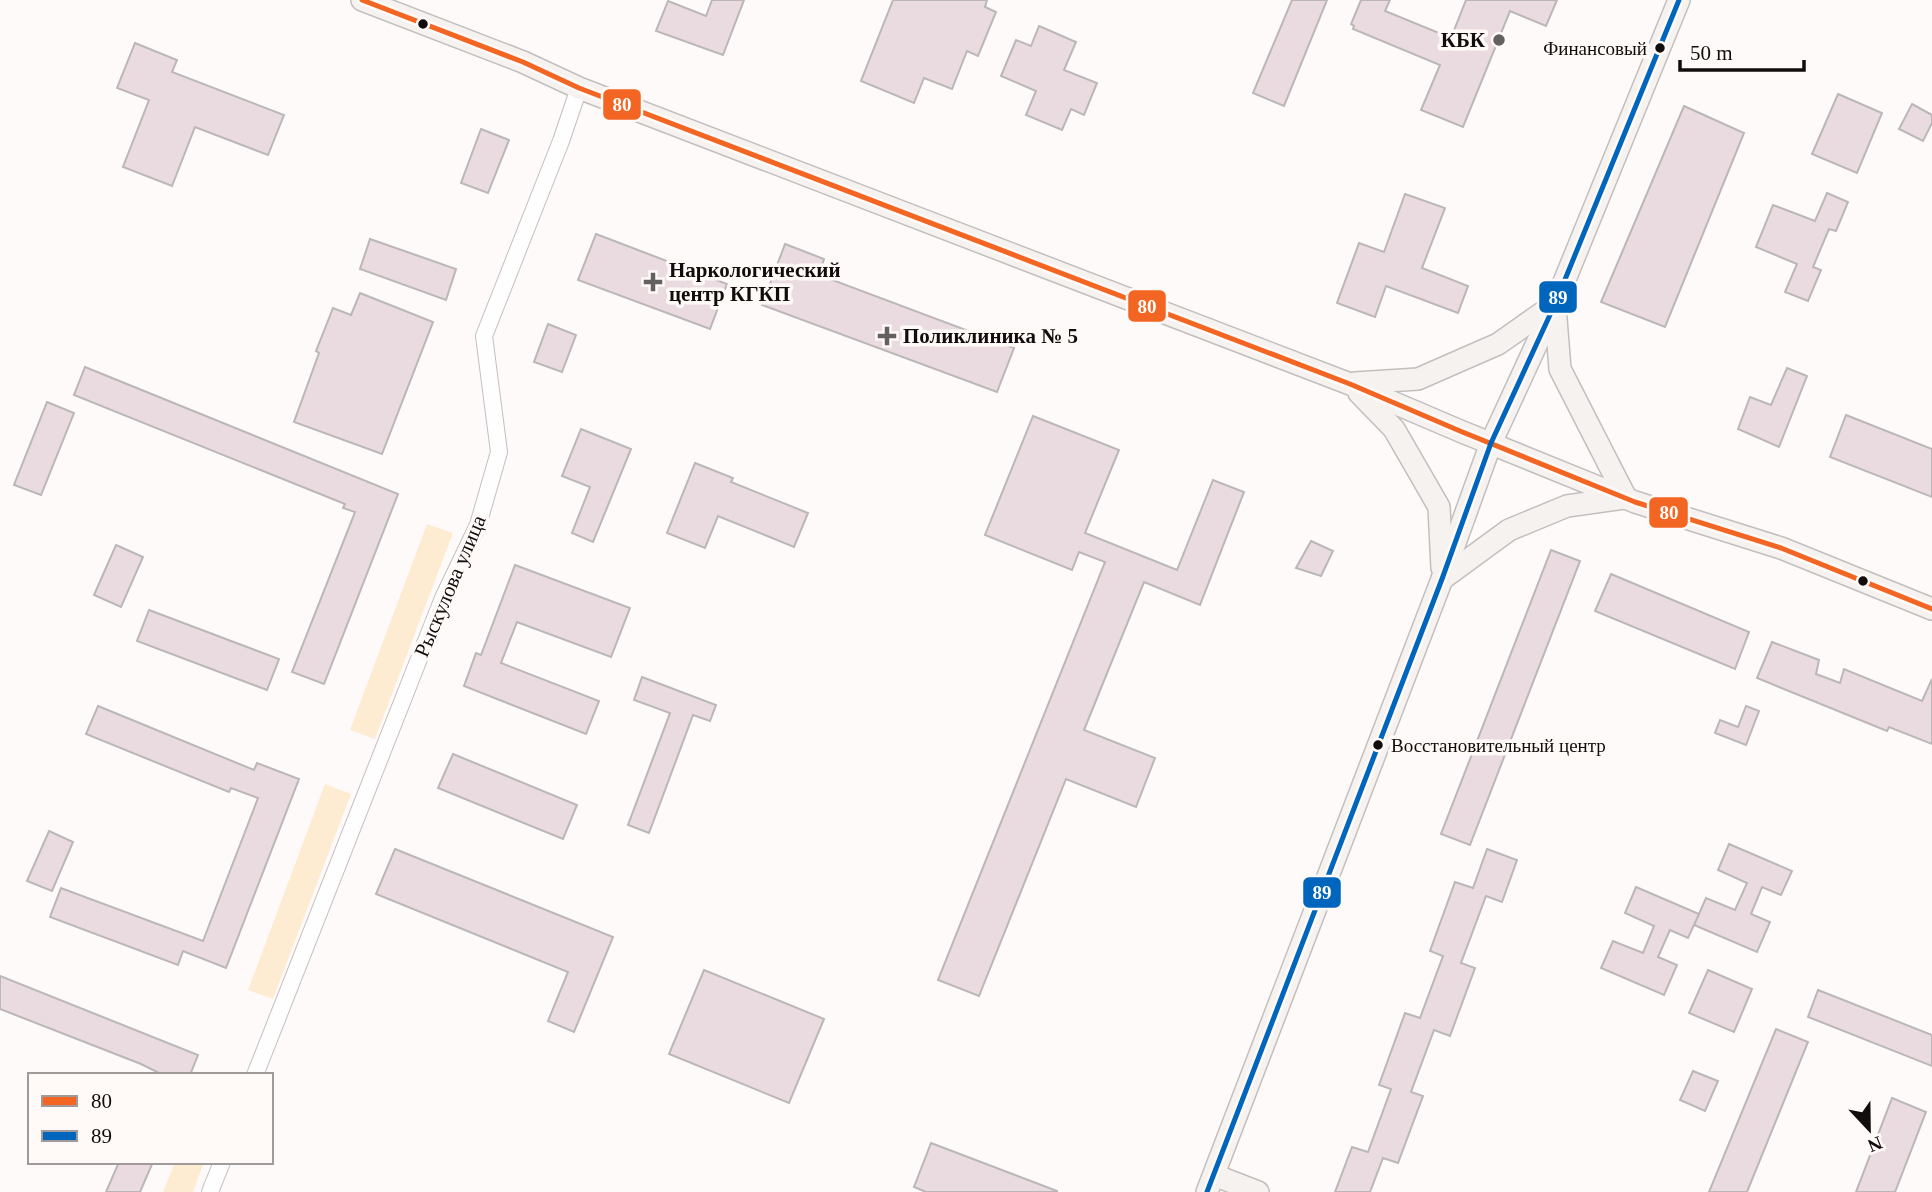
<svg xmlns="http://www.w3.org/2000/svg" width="1932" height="1192" font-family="'Times New Roman',serif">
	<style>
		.green { fill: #feecd2 }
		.building { fill: #e9dbe0; stroke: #bbb7b8; stroke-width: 2 }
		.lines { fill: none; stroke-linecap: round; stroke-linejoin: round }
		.street-casing { stroke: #c3bfbf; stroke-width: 18 }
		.secondary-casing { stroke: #c3bfbf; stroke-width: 24 }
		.street { stroke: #fffefe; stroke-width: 16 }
		.secondary { stroke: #f6f2ef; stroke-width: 21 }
		.bus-1-casing { stroke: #fff9f8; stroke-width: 10 }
		.bus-2-casing { stroke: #fff9f8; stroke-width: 10 }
		.bus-1 { stroke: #f26522; stroke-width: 5 }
		.bus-2 { stroke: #0065bd; stroke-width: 5 }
		.bus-dot { fill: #120d0d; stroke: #fff9f8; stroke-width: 2.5 }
		.poi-dot { fill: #656060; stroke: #fff9f8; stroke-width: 2.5 }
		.labels { text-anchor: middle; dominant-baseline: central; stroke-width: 7; stroke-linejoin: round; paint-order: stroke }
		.bus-label { font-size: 19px; fill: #120d0d; stroke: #fff9f8; text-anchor: end }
		.poi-label { font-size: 21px; font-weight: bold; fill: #120d0d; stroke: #fff9f8; text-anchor: start }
		.street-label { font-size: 21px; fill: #120d0d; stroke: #fff9f8 }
		.line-badge { stroke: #fff9f8; stroke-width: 2.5 }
		.badge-label { font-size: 19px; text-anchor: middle; font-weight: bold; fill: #fff }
	</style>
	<rect width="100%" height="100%" fill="#fefaf9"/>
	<g class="green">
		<path d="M427 524 453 533 375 739 350 730Z"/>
		<path d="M325 784 351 794 273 999 248 990Z"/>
		<path d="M175 1162H204L193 1192H163Z"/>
	</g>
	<g class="building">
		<path d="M712 0H744L723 55 656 31 668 1 706 16Z"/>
		<path d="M893 0H987L985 7 996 12 978 56 967 51 952 89 924 78 914 103 861 81Z"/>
		<path d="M1292 0H1327L1284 106 1253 93Z"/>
		<path d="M1361 0H1390L1385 11 1451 38 1466 0H1557L1546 26 1510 11 1463 127 1421 110 1440 65 1353 29 1354 26 1351 24Z"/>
		<path d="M1039 26 1076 42 1064 70 1097 83 1084 115 1071 109 1062 130 1026 115 1036 91 1001 76 1016 40 1031 46Z"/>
		<path d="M135 43 177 60 172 72 284 115 268 155 195 127 172 186 123 167 149 100 117 88Z"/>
		<path d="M1838 94 1882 113 1857 173 1812 154Z"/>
		<path d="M1912 104 1932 115V123L1923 141 1899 129Z"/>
		<path d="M1684 106 1744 133 1665 327 1601 302Z"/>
		<path d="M481 129 509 140 488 193 461 183Z"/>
		<path d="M1827 193 1848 202 1836 231 1829 229 1813 267 1821 270 1808 301 1785 292 1797 264 1756 247 1773 205 1815 221Z"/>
		<path d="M1405 194 1445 208 1422 268 1468 286 1458 313 1386 286 1375 317 1337 303 1359 243 1384 252Z"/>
		<path d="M596 234 727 284 710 329 578 280Z"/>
		<path d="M370 239 456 269 446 300 360 269Z"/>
		<path d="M785 244 824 259 819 275 1014 348 997 392 762 305Z"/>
		<path d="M360 293 433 322 382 454 294 422 319 353 316 351 333 308 351 315Z"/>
		<path d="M548 324 576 335 562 372 534 362Z"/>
		<path d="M85 367 398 494 324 684 292 672 355 512 343 508 345 504 74 395Z"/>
		<path d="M1787 368 1807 376 1779 447 1738 429 1750 397 1771 405Z"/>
		<path d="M47 402 74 413 41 495 14 485Z"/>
		<path d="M1846 415 1932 449V497L1830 457Z"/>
		<path d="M1033 416 1119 450 1085 533 1177 570 1213 480 1244 492 1200 605 1144 582 1084 730 1155 758 1136 807 1066 779 979 996 938 980 1105 562 1079 552 1072 570 985 535Z"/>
		<path d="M581 429 631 449 593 542 572 533 590 487 562 476Z"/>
		<path d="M695 463 733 478 731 482 808 513 794 547 718 516 705 548 667 533Z"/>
		<path d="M1311 541 1333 551 1321 576 1296 568Z"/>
		<path d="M116 545 143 557 121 607 94 595Z"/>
		<path d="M1551 550 1580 561 1470 845 1441 834Z"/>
		<path d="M515 565 630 608 611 657 517 622 501 663 599 701 586 734 464 686 476 653 481 655Z"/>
		<path d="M1611 574 1749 632 1735 669 1595 611Z"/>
		<path d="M149 610 279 659 267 690 137 641Z"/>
		<path d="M1772 642 1819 660 1816 674 1840 683 1844 669 1922 701 1932 679V744L1889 727 1887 731 1757 678Z"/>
		<path d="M642 677 716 705 710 721 693 715 649 833 628 825 670 713 634 700Z"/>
		<path d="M98 706 254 770 257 763 299 779 226 968 183 951 178 965 50 917 61 888 203 941 258 798 231 788 229 792 86 734Z"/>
		<path d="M1746 706 1759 711 1746 745 1715 733 1720 720 1738 727Z"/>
		<path d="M453 754 577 805 563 839 438 788Z"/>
		<path d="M49 831 73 842 52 891 27 881Z"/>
		<path d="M1729 844 1792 871 1781 895 1762 887 1751 914 1770 922 1757 952 1694 925 1706 898 1735 910 1747 883 1718 870Z"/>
		<path d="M395 849 613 937 574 1032 548 1021 568 972 376 894Z"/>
		<path d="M1487 849 1517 860 1502 902 1486 896 1461 963 1475 968 1450 1036 1434 1030 1411 1092 1423 1096 1398 1163 1383 1158 1370 1192H1335L1352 1147 1368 1152 1391 1089 1379 1085 1405 1013 1420 1018 1443 956 1430 951 1455 882 1473 888Z"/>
		<path d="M1636 887 1699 914 1688 938 1670 930 1658 957 1677 965 1664 995 1601 968 1613 941 1643 953 1654 926 1625 913Z"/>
		<path d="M704 970 824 1019 789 1103 669 1054Z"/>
		<path d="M1708 970 1752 989 1734 1032 1689 1013Z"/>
		<path d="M0 976 198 1055 190 1075H163L141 1064 0 1009Z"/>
		<path d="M1818 990 1932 1035V1066L1808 1017Z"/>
		<path d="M1776 1029 1808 1042 1747 1192H1709Z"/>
		<path d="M1693 1071 1718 1081 1705 1111 1680 1100Z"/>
		<path d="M1892 1098 1926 1112 1895 1192H1856Z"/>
		<path d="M931 1143 1057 1191V1192H926L914 1187Z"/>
		<path d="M119 1162H153L140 1192H106Z"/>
	</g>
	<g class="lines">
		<defs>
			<g id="street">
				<path d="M255 1075 443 598 478 525 499 452 484 336 561 141 579 88"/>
				<path d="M210 1192 222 1162"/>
			</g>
			<g id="secondary">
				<path d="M362 0 523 62 579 88 1350 384 1460 431 1635 502 1781 548 1932 609"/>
				<path d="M1555 306 1560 369 1626 498"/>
				<path d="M1355 383 1418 379 1498 344 1552 306"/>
				<path d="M1359 393 1394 429 1439 507 1442 568"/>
				<path d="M1442 579 1509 530 1567 506 1624 498"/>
				<path d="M1214 1175 1258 1192"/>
				<path d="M1207 1192 1442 579 1491 443 1555 304 1679 0"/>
			</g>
		</defs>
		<use href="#street" class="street-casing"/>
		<use href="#secondary" class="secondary-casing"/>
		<use href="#street" class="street"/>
		<use href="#secondary" class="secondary"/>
		<defs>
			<path id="bus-1" d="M362 0 523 62 579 88 1350 384 1460 431 1635 502 1781 548 1932 609"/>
			<path id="bus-2" d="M1207 1192 1442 579 1491 443 1555 304 1679 0"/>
		</defs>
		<use href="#bus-1" class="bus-1-casing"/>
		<use href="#bus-2" class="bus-2-casing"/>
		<use href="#bus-1" class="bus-1"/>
		<use href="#bus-2" class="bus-2"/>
	</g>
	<g class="bus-dot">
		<circle cx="423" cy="24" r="6"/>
		<circle cx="1660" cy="48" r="6"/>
		<circle cx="1863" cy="581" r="6"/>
		<circle cx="1378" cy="745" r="6"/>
	</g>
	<g class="poi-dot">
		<circle cx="1499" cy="40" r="7"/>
		<path d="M649.5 271.5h7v7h7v7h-7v7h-7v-7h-7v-7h7z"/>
		<path d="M883.5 325.5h7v7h7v7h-7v7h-7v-7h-7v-7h7z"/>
	</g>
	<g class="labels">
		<g class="bus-label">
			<text x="1647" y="48">Финансовый</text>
			<text x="1391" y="745" text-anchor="start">Восстановительный центр</text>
		</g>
		<g class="poi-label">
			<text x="1485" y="40" text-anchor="end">КБК</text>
			<text x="669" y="270">Наркологический<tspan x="669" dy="24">центр КГКП</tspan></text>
			<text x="903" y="336">Поликлиника № 5</text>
		</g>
		<g class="street-label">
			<text transform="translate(450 586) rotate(-67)">Рыскулова улица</text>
		</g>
	</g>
	<g class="line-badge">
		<rect x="602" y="88" width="40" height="33" rx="7" fill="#f26522"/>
		<rect x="1538" y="280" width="40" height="34" rx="7" fill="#0065bd"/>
		<rect x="1127" y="289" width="40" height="34" rx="7" fill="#f26522"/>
		<rect x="1648" y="496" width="41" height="33" rx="7" fill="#f26522"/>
		<rect x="1302" y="876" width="40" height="33" rx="7" fill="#0065bd"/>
	</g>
	<g class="badge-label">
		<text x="622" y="111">80</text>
		<text x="1558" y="304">89</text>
		<text x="1147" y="313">80</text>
		<text x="1669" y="519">80</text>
		<text x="1322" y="899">89</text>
	</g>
	<rect x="28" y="1073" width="245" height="91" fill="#fff9f8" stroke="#a09b9a" stroke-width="2"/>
	<rect x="42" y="1096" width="35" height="10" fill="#f26522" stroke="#a09b9a" stroke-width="2"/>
	<text x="91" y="1108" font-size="21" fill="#120d0d">80</text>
	<rect x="42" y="1131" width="35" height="10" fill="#0065bd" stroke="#a09b9a" stroke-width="2"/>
	<text x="91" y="1143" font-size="21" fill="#120d0d">89</text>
	<g transform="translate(1869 1129) rotate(158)" stroke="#fff9f8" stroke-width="5" paint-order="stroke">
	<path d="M0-5L12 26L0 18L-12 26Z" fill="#120d0d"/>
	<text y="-10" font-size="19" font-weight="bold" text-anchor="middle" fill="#120d0d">N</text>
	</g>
	<path d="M1680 60v10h124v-10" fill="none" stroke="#120d0d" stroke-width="3.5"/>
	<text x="1690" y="60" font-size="21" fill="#120d0d" stroke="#fff9f8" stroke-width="5" paint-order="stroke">50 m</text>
</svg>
